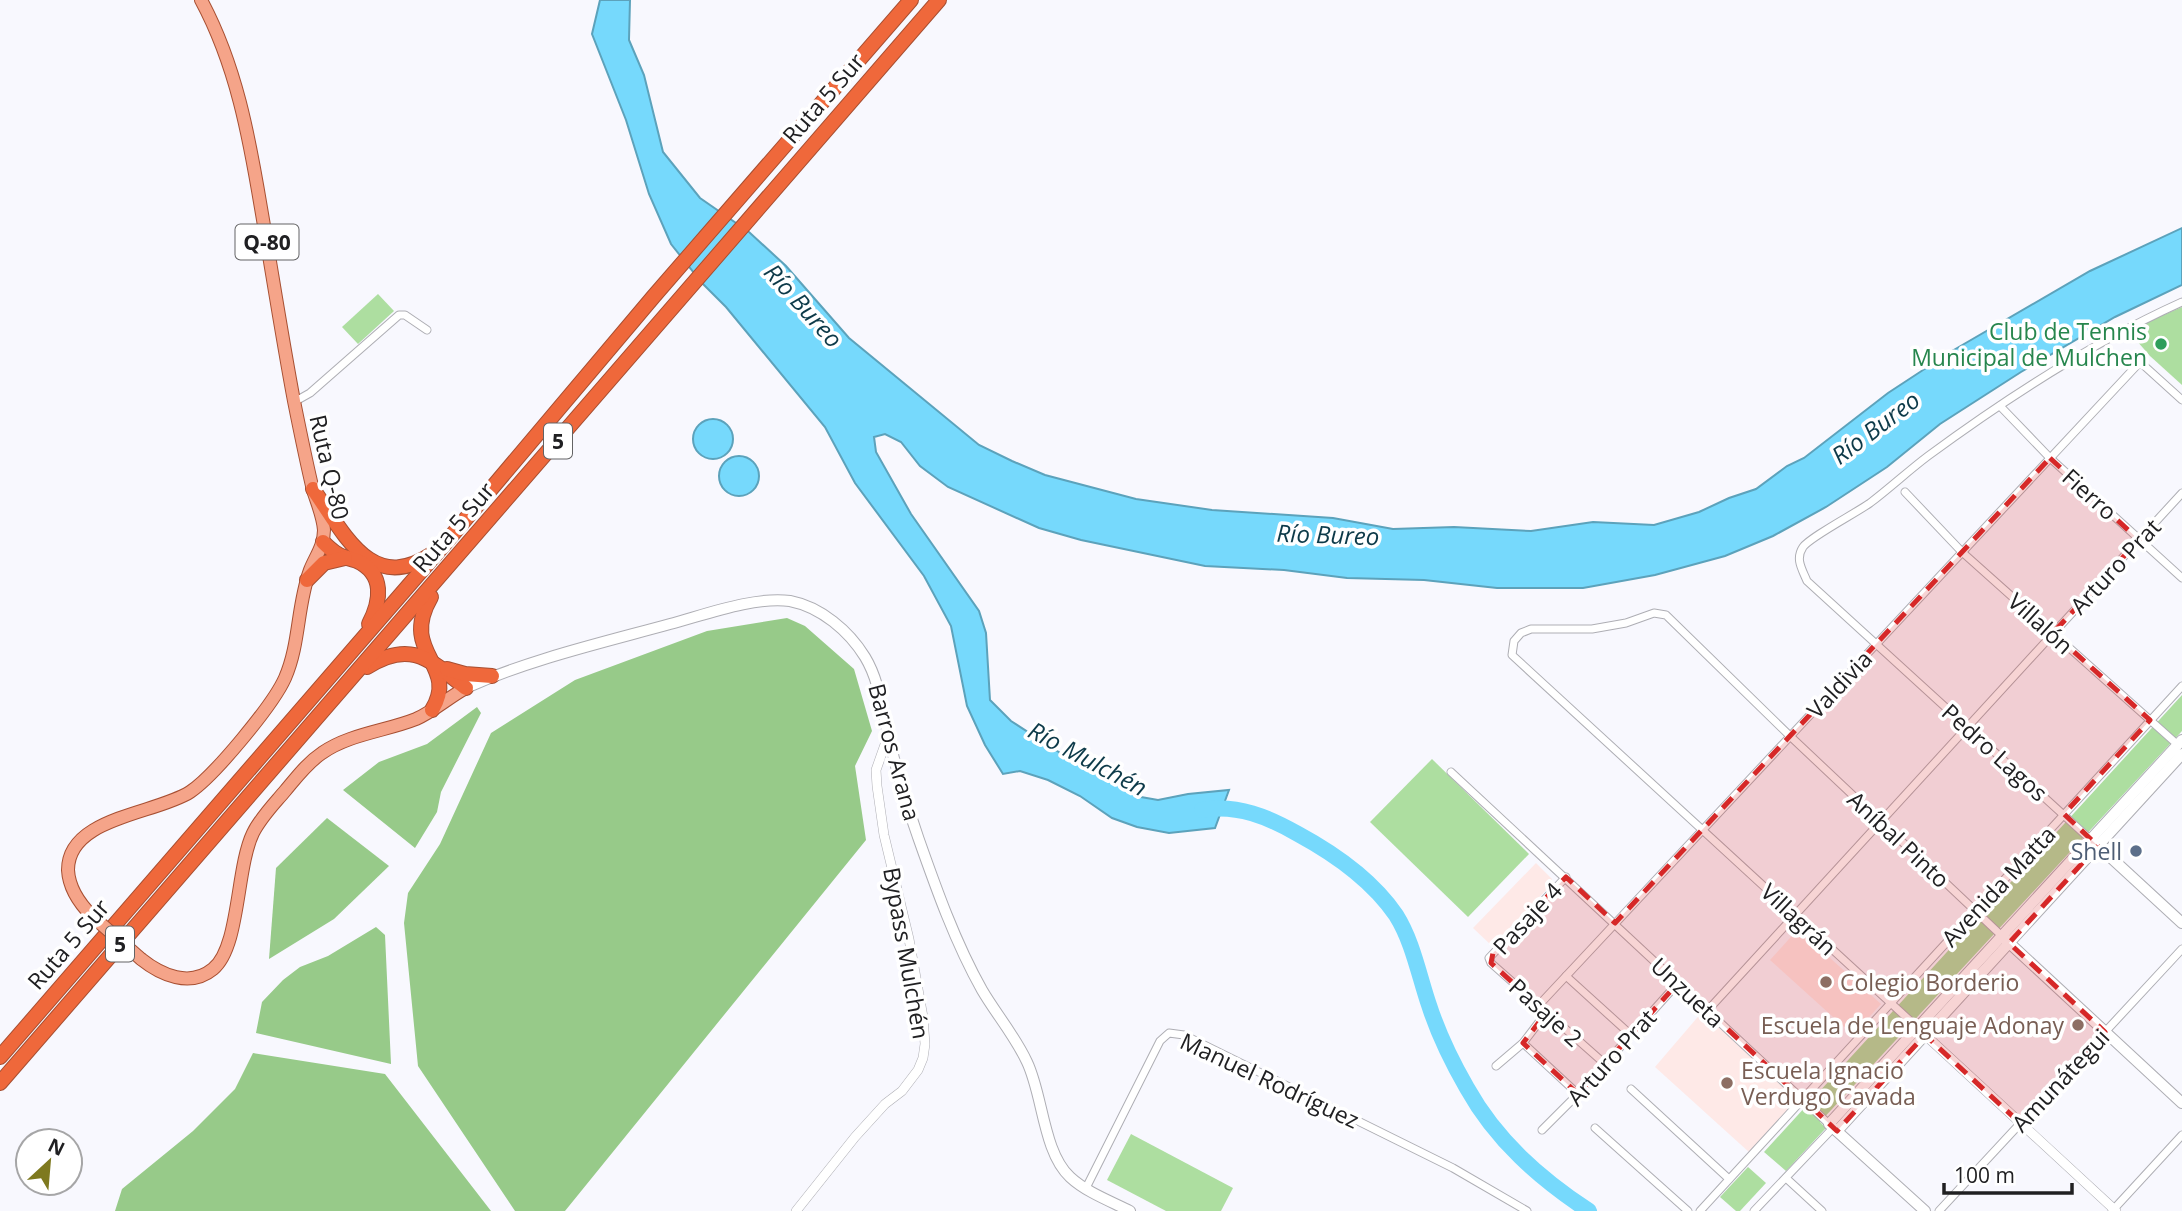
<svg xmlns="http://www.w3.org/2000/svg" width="2182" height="1211" font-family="'Open Sans',sans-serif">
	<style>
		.education { fill: #fee9e7 }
		.green { fill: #addea0 }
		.forest { fill: #97ca89 }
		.water { fill: #76d9fc; stroke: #5ca2bb; stroke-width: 2 }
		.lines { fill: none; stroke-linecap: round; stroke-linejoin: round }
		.river { stroke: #76d9fc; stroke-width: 16 }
		.minor-casing { stroke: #aeaeb4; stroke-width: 9 }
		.tertiary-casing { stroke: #aeaeb4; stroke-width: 10 }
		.secondary-casing { stroke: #aeaeb4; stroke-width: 12 }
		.primary-casing { stroke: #a74f32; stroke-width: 14 }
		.motorway-casing { stroke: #a74f32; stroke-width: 16 }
		.minor { stroke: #fff; stroke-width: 7 }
		.tertiary { stroke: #fff; stroke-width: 9 }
		.secondary { stroke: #fff; stroke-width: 10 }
		.primary { stroke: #f5a489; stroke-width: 12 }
		.motorway { stroke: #ef683b; stroke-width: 14 }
		.primary-bridge-casing { stroke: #a74f32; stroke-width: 14; stroke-linecap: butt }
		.primary-bridge { stroke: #f5a489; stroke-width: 12 }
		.marked { fill: #d62828; fill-opacity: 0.2; stroke: #d62828; stroke-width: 5; stroke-dasharray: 14 9; stroke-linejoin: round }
		.leisure-dot { fill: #2e9e5b; stroke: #fff; stroke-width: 2.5 }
		.service-dot { fill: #5c6f8a; stroke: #fff; stroke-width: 2.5 }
		.education-dot { fill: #8d6e63; stroke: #fff; stroke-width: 2.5 }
		.labels { text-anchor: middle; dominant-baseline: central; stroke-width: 7; stroke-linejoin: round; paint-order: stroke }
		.shield { fill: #fff; stroke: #636364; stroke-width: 2 }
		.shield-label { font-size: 21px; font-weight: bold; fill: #202022 }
		.street-label { font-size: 23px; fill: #202022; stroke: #fff }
		.leisure-label { font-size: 23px; fill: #27864d; stroke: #fff; text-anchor: end }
		.service-label { font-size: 23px; fill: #4e5e75; stroke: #fff; text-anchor: end }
		.education-label { font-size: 23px; fill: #785e54; stroke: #fff; text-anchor: start }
		.water-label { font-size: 24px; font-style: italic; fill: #0d3a49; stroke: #fff }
	</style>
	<rect width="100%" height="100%" fill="#f8f8fe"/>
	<g class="education">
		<path d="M1536 863 1552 879V884L1492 946 1473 928Z"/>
		<path d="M1798 929 1881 1004 1853 1035 1770 960Z"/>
		<path d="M1702 1012 1798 1099 1750 1153 1655 1067Z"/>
	</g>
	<g class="green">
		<path d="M378 294 394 311 358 344 342 327Z"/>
		<path d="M2182 307V385L2150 356 2130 333 2154 319Z"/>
		<path d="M2182 695V731L1820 1122 1826 1128 1786 1171 1764 1152Z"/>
		<path d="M1432 759 1529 854 1468 917 1370 822Z"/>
		<path d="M1131 1134 1233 1188 1221 1211H1166L1107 1180Z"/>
		<path d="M1748 1167 1766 1183 1740 1211H1736L1720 1197Z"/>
	</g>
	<g class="forest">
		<path d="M787 618 805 626 854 669 872 731 855 766 866 840 565 1211H515L418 1066 404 923 408 893 440 844 491 733 575 680 707 631Z"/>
		<path d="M477 707 481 713 441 792 437 812 415 848 343 790 379 762 427 744Z"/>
		<path d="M327 818 389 866 334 919 269 959 276 868Z"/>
		<path d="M376 927 385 935 391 1064 256 1033 262 1002 283 980 300 967 328 956Z"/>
		<path d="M253 1053 385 1074 491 1211H115L122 1189 193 1131 235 1089Z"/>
	</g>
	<g class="water">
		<path d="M600 0H630L629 40 644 75 663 152 700 198 749 232 786 266 849 338 979 445 1012 461 1045 475 1136 499 1212 510 1333 518 1393 529 1454 527 1531 531 1593 522 1654 525 1699 512 1729 498 1756 489 1787 466 1804 458 1888 393 1952 351 2090 271 2182 228V285L2115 317 2021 372 1940 424 1887 467 1826 507 1773 536 1725 556 1655 575 1583 588H1497L1424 580 1347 578 1284 570 1205 566 1081 540 1039 528 948 487 920 466 901 442 885 434 874 437 876 452 911 514 979 611 986 633 990 700 1011 721 1068 758 1141 797 1158 800 1188 794 1229 790 1215 828 1169 833 1137 827 1112 818 1080 796 1048 780 1020 771 1003 774 985 745 967 706 951 626 924 576 855 483 825 427 726 307 702 283 671 244 649 194 626 120 592 34Z"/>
		<circle cx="713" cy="439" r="20"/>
		<circle cx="739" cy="476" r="20"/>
	</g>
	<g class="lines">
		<path class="river" d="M1202 810C1238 804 1268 817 1298 834 1335 854 1372 880 1396 915 1413 942 1419 976 1429 1005 1438 1033 1452 1062 1467 1088 1496 1140 1539 1178 1589 1211"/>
		<defs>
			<g id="minor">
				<path d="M294 402 310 393 399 315H405L427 330"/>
				<path d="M2000 406 2050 458 2182 578"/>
				<path d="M1905 492 1962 552 2178 745"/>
				<path d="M1451 772 1829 1124"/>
				<path d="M2091 840 1807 581C1802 569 1795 559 1803 547 1810 537 1856 513 1870 503 1890 488 1908 471 1928 456 2008 397 2091 343 2182 302"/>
				<path d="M1566 877 1489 958 1491 963 1605 1064"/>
				<path d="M1566 976 1631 1035"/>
				<path d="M1538 1006 2140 362 2182 400"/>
				<path d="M1708 1010 2182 493"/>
				<path d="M1918 1028 1512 655 1514 641 1521 633 1531 629H1592L1626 623 1654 613 1666 615 1790 736 2003 937"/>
				<path d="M1523 1043 1578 1094"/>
				<path d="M1496 1066 1523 1043 1546 1013"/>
				<path d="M1631 1089 1729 1179"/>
				<path d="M1595 1128 1688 1211"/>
				<path d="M1542 1130 1578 1094 1678 983"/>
				<path d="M1786 1178 1822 1211"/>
				<path d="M1086 1188 1160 1041 1169 1033 1184 1035 1453 1168 1527 1211"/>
				<path d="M1700 1211 2182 686"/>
				<path d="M1754 1211 1833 1128"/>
				<path d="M1939 1211 2182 949"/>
				<path d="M2112 1211 2182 1135"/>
			</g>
			<g id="tertiary">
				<path d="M1922 1032 2116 1211"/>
				<path d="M796 1211 855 1137 885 1104 902 1091 918 1070 923 1058 925 1044 923 1017 909 939 884 835 877 786 876 770 888 736"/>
			</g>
			<g id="secondary">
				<path d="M466 688C531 659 601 643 670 624 704 615 755 596 790 601 821 607 849 631 865 657 879 680 882 708 888 734 896 769 906 803 918 837 936 888 955 942 982 990 996 1014 1015 1036 1027 1062 1043 1095 1043 1152 1070 1177 1086 1192 1110 1201 1130 1211"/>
				<path d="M2094 842 2182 923"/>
				<path d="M2005 939 2182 1103"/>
				<path d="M1837 1131 2182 754"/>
				<path d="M1925 1211 1829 1124 2182 740"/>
			</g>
			<g id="primary">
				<path d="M92 916C79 903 69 888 68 870 68 817 156 814 190 792 214 776 273 705 285 678 300 644 297 605 310 570 315 557 324 546 324 530 323 516 317 503 313 490 306 461 300 431 294 401 282 337 272 272 261 208 249 136 236 65 201 0"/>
				<path d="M141 959C161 975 190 988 213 969 240 947 236 868 253 833 261 817 274 804 285 791 296 778 307 763 322 753 349 734 386 731 416 719 434 711 449 697 466 688"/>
			</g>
			<g id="motorway">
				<path d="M313 489C344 533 371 595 432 554"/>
				<path d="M323 542C327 546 331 550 336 553 342 558 350 558 357 561 385 574 381 601 369 624"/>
				<path d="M307 580 324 563 345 558"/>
				<path d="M431 597C398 654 460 664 432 710"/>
				<path d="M367 667C411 639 430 660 466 688"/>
				<path d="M447 669 465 674 492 676"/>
				<path d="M0 1057 442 547 654 296 911 0"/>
				<path d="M0 1083 939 0"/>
			</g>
		</defs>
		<use href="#minor" class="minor-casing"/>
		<use href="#tertiary" class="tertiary-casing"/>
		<use href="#secondary" class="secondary-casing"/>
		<use href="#primary" class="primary-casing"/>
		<use href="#motorway" class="motorway-casing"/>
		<use href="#minor" class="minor"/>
		<use href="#tertiary" class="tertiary"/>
		<use href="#secondary" class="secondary"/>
		<use href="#primary" class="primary"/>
		<use href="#motorway" class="motorway"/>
		<defs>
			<path id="primary-bridge" d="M92 916 141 959"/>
		</defs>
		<use href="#primary-bridge" class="primary-bridge-casing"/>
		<use href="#primary-bridge" class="primary-bridge"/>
	</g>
	<path class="marked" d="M2050 458 2139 540 2053 633 2150 720 2064 814 2098 846 2009 943 2105 1032 2020 1123 1925 1035 1837 1131 1678 983 1578 1094 1523 1043 1546 1013 1491 963 1493 953 1566 877 1615 923Z"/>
	<circle class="leisure-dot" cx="2161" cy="344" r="7"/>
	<circle class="service-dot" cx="2136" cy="851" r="7"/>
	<g class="education-dot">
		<circle cx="1826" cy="982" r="7"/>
		<circle cx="2078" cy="1025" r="7"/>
		<circle cx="1727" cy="1083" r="7"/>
	</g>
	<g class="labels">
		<g class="shield">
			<rect x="235.5" y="224.5" width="63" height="35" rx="5"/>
			<rect x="544" y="423.5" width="28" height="35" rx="5"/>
			<rect x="106" y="926.5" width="28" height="35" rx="5"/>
		</g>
		<g class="shield-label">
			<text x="267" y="242">Q-80</text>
			<text x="558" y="441">5</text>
			<text x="120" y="944">5</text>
		</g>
		<g class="street-label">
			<text transform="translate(823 98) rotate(-49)">Ruta 5 Sur</text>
			<text transform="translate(330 467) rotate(77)">Ruta Q-80</text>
			<text transform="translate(2090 494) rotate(42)">Fierro</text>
			<text transform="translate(453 527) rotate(-49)">Ruta 5 Sur</text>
			<text transform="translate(2115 566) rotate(-47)">Arturo Prat</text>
			<text transform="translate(2041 623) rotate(42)">Villalón</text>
			<text transform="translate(1839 684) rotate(-47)">Valdivia</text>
			<text transform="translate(895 752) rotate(75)">Barros Arana</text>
			<text transform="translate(1995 752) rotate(42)">Pedro Lagos</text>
			<text transform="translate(1899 839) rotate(43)">Aníbal Pinto</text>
			<text transform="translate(1998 886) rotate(-47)">Avenida Matta</text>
			<text transform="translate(1527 918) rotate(-47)">Pasaje 4</text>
			<text transform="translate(1799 919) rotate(43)">Villagrán</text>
			<text transform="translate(68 944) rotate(-49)">Ruta 5 Sur</text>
			<text transform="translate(907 953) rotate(80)">Bypass Mulchén</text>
			<text transform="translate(1688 992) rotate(43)">Unzueta</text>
			<text transform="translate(1546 1012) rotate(42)">Pasaje 2</text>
			<text transform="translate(1611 1057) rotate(-48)">Arturo Prat</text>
			<text transform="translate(1270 1080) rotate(25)">Manuel Rodríguez</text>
			<text transform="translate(2060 1080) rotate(-47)">Amunátegui</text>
		</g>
		<g class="leisure-label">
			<text x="2147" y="331">Club de Tennis<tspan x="2147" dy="26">Municipal de Mulchen</tspan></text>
		</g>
		<g class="service-label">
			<text x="2122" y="851">Shell</text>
		</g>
		<g class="education-label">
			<text x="1840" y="982">Colegio Borderio</text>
			<text x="2064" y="1025" text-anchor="end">Escuela de Lenguaje Adonay</text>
			<text x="1741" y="1070">Escuela Ignacio<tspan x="1741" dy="26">Verdugo Cavada</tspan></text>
		</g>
		<g class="water-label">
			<text transform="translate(804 305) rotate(48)">Río Bureo</text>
			<text transform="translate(1875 427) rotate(-37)">Río Bureo</text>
			<text transform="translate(1328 534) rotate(2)">Río Bureo</text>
			<text transform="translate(1088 758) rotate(28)">Río Mulchén</text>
		</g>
	</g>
	<g transform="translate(49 1162) rotate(26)"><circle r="33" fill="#ffffff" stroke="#a6a6a7" stroke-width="2"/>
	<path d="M0-5L12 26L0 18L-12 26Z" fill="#7e791f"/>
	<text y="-10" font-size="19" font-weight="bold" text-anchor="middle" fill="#202022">N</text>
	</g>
	<path d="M1944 1183v10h128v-10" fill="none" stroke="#202022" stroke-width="3.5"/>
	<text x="1954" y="1183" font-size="21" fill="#202022" stroke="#ffffff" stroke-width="5" paint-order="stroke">100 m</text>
</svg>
